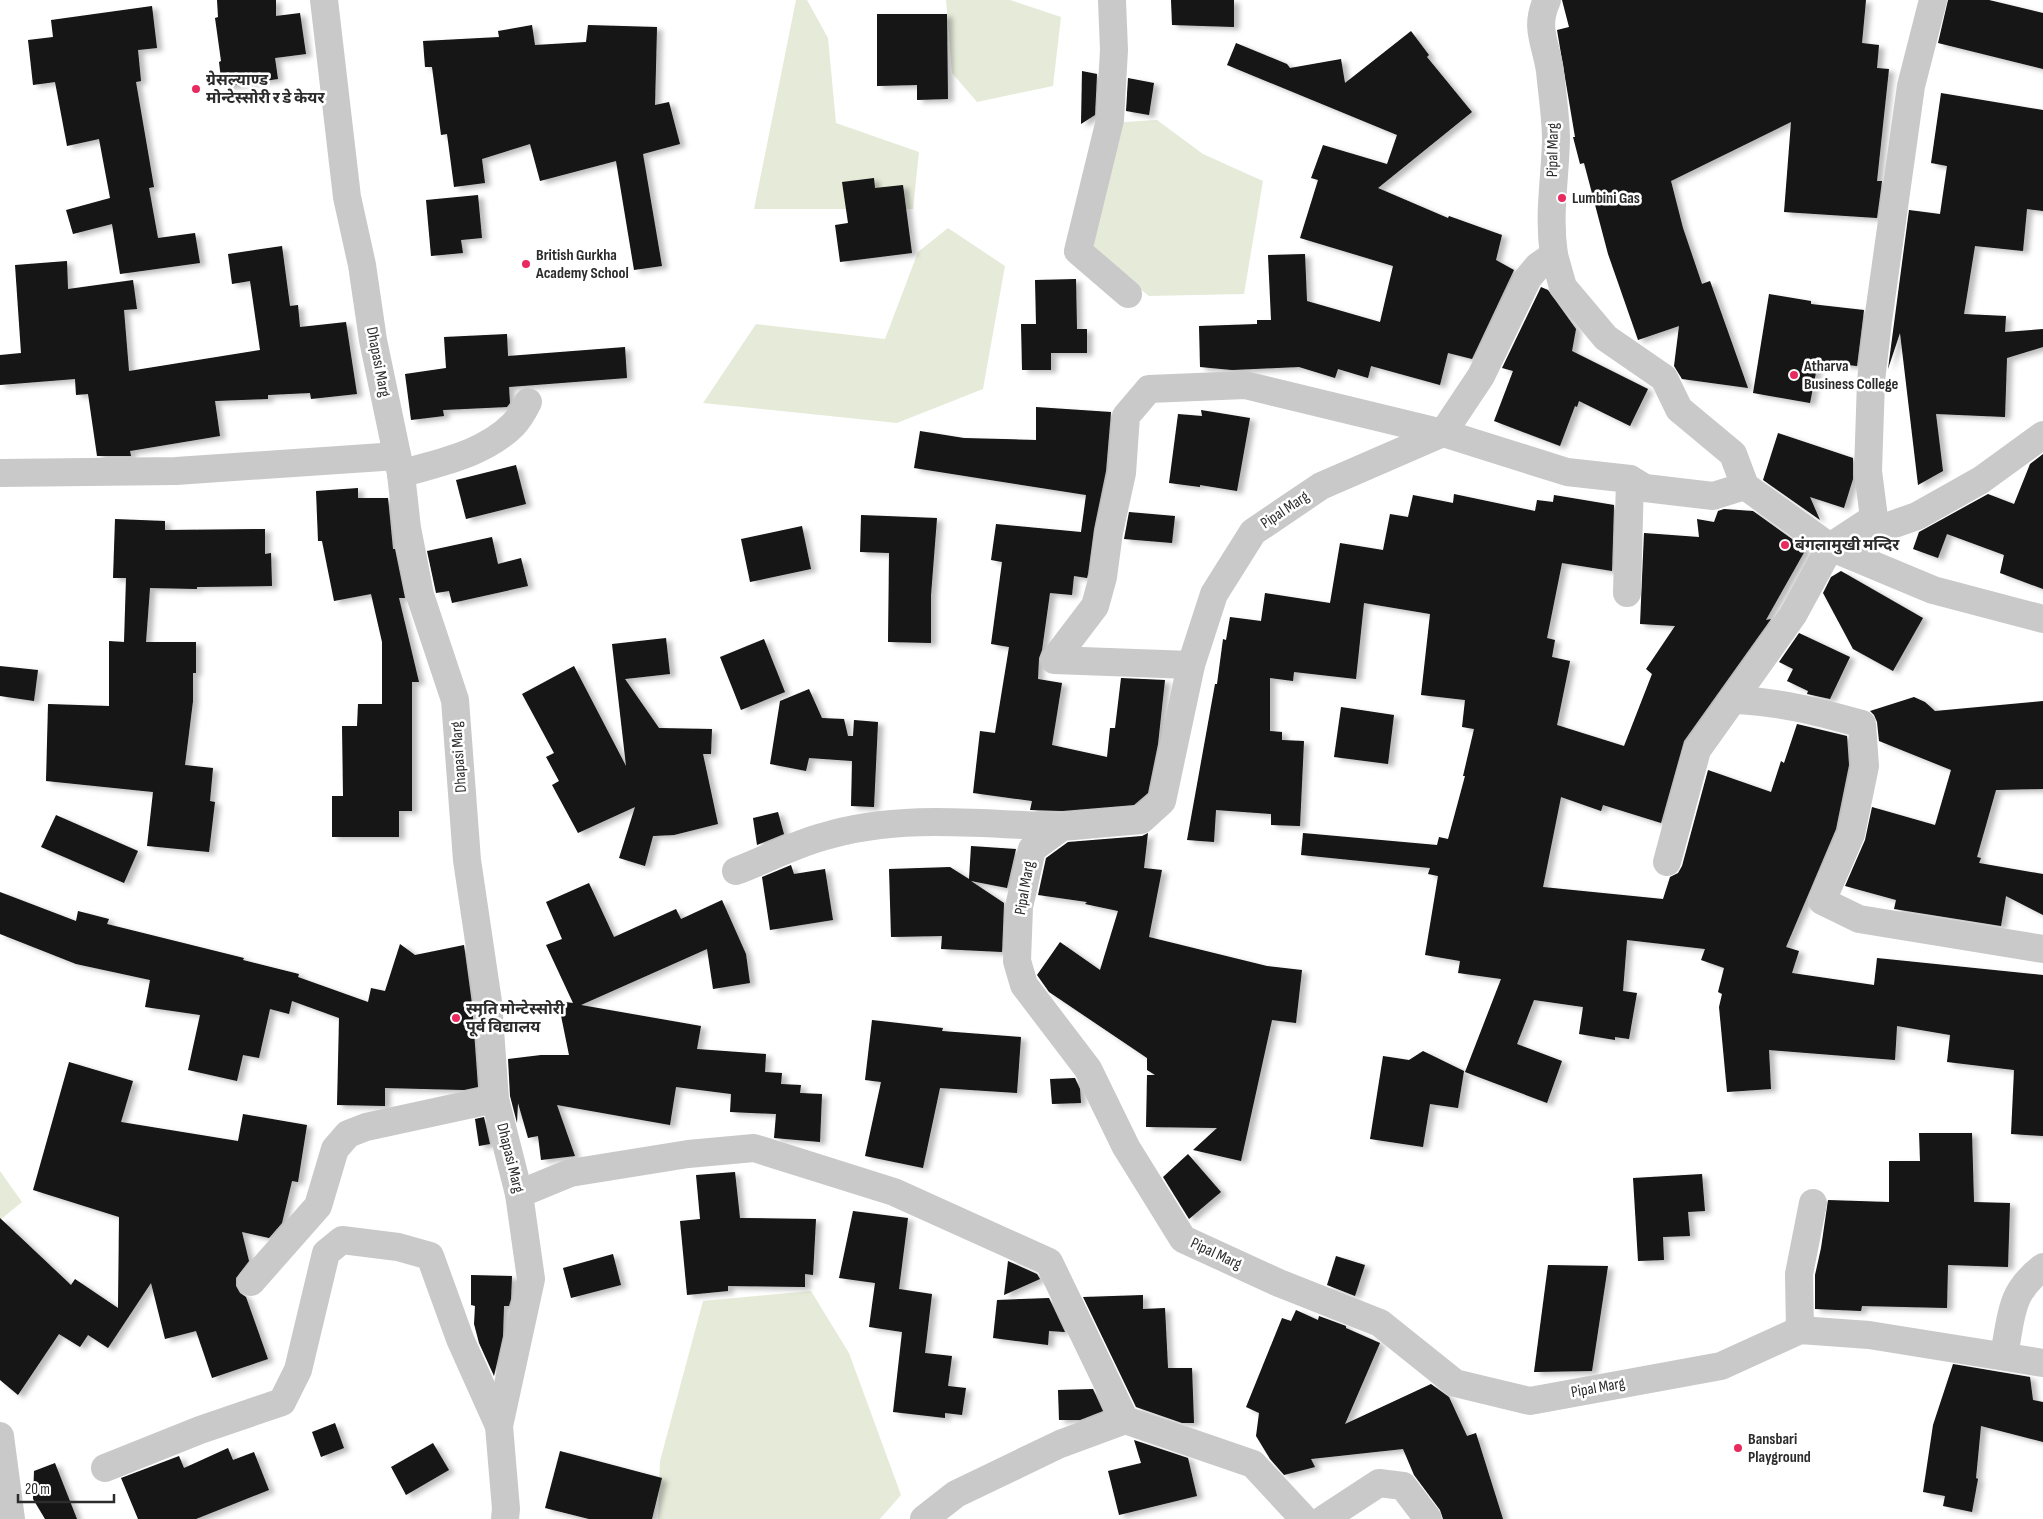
<svg xmlns="http://www.w3.org/2000/svg" width="2043" height="1519" font-family="'Sofia Sans Condensed','Noto Sans Devanagari',sans-serif">
	<style>
		.green { fill: #e6ebd9 }
		.building { fill: #131313; filter: url(#shadow) }
		.lines { fill: none; stroke-linecap: round; stroke-linejoin: round }
		.minor { stroke: #c9c9c9; stroke-width: 28 }
		.poi-dot { fill: #e82a5f; stroke: #fff; stroke-width: 2 }
		.labels { text-anchor: middle; dominant-baseline: central; stroke-width: 5; stroke-linejoin: round; paint-order: stroke }
		.poi-label { font-size: 16px; font-weight: bold; fill: #2c2c2c; stroke: #fff; text-anchor: start }
		.street-label { font-size: 16px; fill: #2c2c2c; stroke: #fff }
	</style>
	<defs>
		<filter id="shadow"><feDropShadow dx="5.5" dy="3" stdDeviation="2.5" flood-color="#0004"/></filter>
	</defs>
	<rect width="100%" height="100%" fill="#fff"/>
	<g class="green">
		<path d="M796 0H807L828 38 836 123 919 152 913 209H754Z"/>
		<path d="M946 0H1010L1061 17 1053 86 977 102 952 73Z"/>
		<path d="M1157 120 1203 154 1263 181 1244 294 1149 296 1073 236 1097 132 1125 122Z"/>
		<path d="M948 228 1005 266 983 389 897 423 703 403 756 324 885 339 918 252Z"/>
		<path d="M0 1171 22 1202 0 1220Z"/>
		<path d="M811 1291 849 1353 901 1495 880 1519H658L660 1461 703 1301Z"/>
	</g>
	<g class="building">
		<path d="M217 0H276V16L300 13 306 54 275 58 278 79 222 87 219 62 221 61 215 18 218 17Z"/>
		<path d="M1171 0H1234V27L1172 25Z"/>
		<path d="M1562 0H1866L1862 43 1879 45 1877 68 1889 69 1877 181H1882L1877 218 1784 212 1791 122 1671 181 1683 228 1702 284 1710 281 1748 388 1682 379 1674 366 1679 326 1638 340 1608 254 1584 163 1580 164 1573 137H1575L1557 30 1569 27Z"/>
		<path d="M1948 0H1989L2043 13V69L1938 43Z"/>
		<path d="M152 6 157 48 138 50 141 81 136 82 154 187 149 188 158 238 195 233 200 263 120 274 112 224 73 234 66 210 110 198 99 139 67 146 55 82 33 85 28 40 53 37 51 20Z"/>
		<path d="M877 14H947L948 99 917 100V85L877 86Z"/>
		<path d="M532 25 535 45 586 42 588 25 657 27 655 105 669 102 680 144 643 154 662 266 634 270 616 161 540 181 530 144 482 159 485 183 454 187 447 134 441 135 432 67H425L423 41 499 37 498 31Z"/>
		<path d="M1411 31 1429 55 1427 57 1472 112 1378 188 1448 218 1449 216 1502 235 1496 260 1514 270 1472 359 1448 353 1440 385 1371 366 1368 378 1338 369 1335 378 1299 367 1232 370 1200 367 1199 326 1257 324V320H1271L1268 255 1305 254 1307 301 1380 322 1393 266 1300 238 1318 180 1311 178 1323 145 1387 164 1397 135 1227 65 1236 43 1287 64 1290 68 1341 59 1345 83Z"/>
		<path d="M1082 71 1097 74 1095 115 1081 124Z"/>
		<path d="M1128 78 1154 83 1149 115 1126 111Z"/>
		<path d="M1941 93 2043 110V211L2027 209 2023 251 1975 246 1964 314 2006 316 2005 332 2043 329V347L2007 358 2005 417 1936 414 1943 471 1918 485 1900 333 1888 369 1909 210 1940 214 1947 166 1931 163Z"/>
		<path d="M874 178 875 188 903 185 912 253 840 262 835 225 848 223 842 182Z"/>
		<path d="M478 195 482 238 461 240 463 253 431 256 426 200Z"/>
		<path d="M282 246 290 306 298 305 300 327 346 322 357 394 311 399 310 393 268 395V399L215 401 220 436 130 451 131 456H97L88 394 76 395 75 379 0 385V355L21 353 15 265 67 261 68 289 133 280 137 309 124 310 129 371 260 350 250 281 232 284 228 254Z"/>
		<path d="M1076 279 1077 329H1087V353H1051V370H1022L1021 324H1036L1035 280Z"/>
		<path d="M1541 287 1548 290 1576 329 1572 351 1648 389 1630 426 1579 401 1577 407 1575 406 1560 446 1494 421 1513 371 1502 368Z"/>
		<path d="M1769 294 1811 301V304L1864 310 1857 366 1818 362 1810 403 1753 393Z"/>
		<path d="M507 334 508 356 625 347 627 378 509 387 510 403 507 407 443 410 444 416 411 420 405 374 446 368 444 337Z"/>
		<path d="M1036 407 1111 412 1106 471 1094 529 1088 574 1087 578 1074 576 1072 595 1050 593 1042 650 1039 658 1038 679 1062 683 1052 745 1107 757 1110 728H1115L1121 678 1165 680 1158 744 1148 793 1134 805 1062 811 1030 810 1032 801 973 793 980 731 995 733 1009 647 991 644 1002 562 991 560 996 524 1081 532 1086 495 914 468 920 431 964 438 1036 440Z"/>
		<path d="M1201 410 1250 418 1237 491 1200 485V487L1169 483 1178 414 1202 416Z"/>
		<path d="M1778 433 1853 458V479L1844 508 1810 497 1820 520 1763 480Z"/>
		<path d="M2043 454V589L2000 573 2004 555 1947 534 1938 558 1913 549 1919 532 1988 494 2014 504 2030 464Z"/>
		<path d="M516 465 526 504 466 519 456 480Z"/>
		<path d="M358 488V498H388L393 549H395L405 598H399L419 682H412V811H399V837H332V796H343L342 726H357L358 704H382V642L371 594 334 601 322 541H318L316 491Z"/>
		<path d="M1454 494 1535 511 1537 500 1553 502 1554 495 1614 505 1612 571 1562 563 1547 638 1555 640 1552 657 1570 661 1557 725 1624 746 1652 674 1646 669 1675 626 1640 624 1644 533 1699 537 1697 519 1714 522 1718 511 1724 509 1753 511 1806 549 1767 618 1766 620 1771 619 1684 741 1661 823 1603 805 1601 811 1561 797 1543 887 1663 899 1670 877 1678 873 1682 866 1708 770 1771 792 1781 761 1784 763 1797 724 1847 736 1849 765 1836 829 1786 947 1799 951 1792 973 1874 985 1877 958 2043 975V1136L2011 1134 2014 1070 1947 1062 1950 1035 1897 1026 1895 1060 1769 1050 1771 1089 1727 1092 1719 1007 1722 994 1718 992 1724 968 1701 960 1705 949 1627 940 1623 991 1637 993 1629 1039 1615 1037V1040L1579 1034 1583 1007 1534 1000 1517 1044 1562 1061 1547 1103 1465 1072 1501 979 1458 973 1460 961 1425 955 1438 876 1428 874 1430 868 1301 855 1303 833 1437 845 1439 837 1448 839 1465 776H1463L1474 729 1462 727 1465 700 1421 695 1430 614 1364 603 1356 679 1294 672 1293 681 1270 678V731L1282 732V740L1304 741 1300 826 1271 825V814L1216 810 1214 842 1187 840 1215 684H1217L1223 639 1226 640 1230 617 1261 621 1265 593 1330 603 1340 543 1383 550 1390 514 1408 517 1413 495 1453 503Z"/>
		<path d="M1129 512 1175 516 1172 543 1124 539Z"/>
		<path d="M861 515 937 518 931 595V643L888 642 889 553 860 552Z"/>
		<path d="M115 519 165 521V530L265 529V554L271 553 272 586 197 587V589L150 588 146 642H196V673H193V701L185 765 213 768 210 801 215 802 209 852 147 846 153 792 46 781 48 704 109 706V641L124 642 126 578H113Z"/>
		<path d="M802 526 811 569 750 582 741 539Z"/>
		<path d="M492 537 498 564 521 558 528 586 452 603 449 591 436 593 427 551Z"/>
		<path d="M1841 571 1923 618 1893 671 1853 649 1823 593 1831 577Z"/>
		<path d="M1799 633 1850 657 1830 699 1807 694 1808 691 1787 681 1793 669 1779 662Z"/>
		<path d="M666 638 670 674 625 679 659 728 712 729 711 754H703L718 824 674 835 653 836 645 866 619 858 635 807 578 833 552 785 559 781 546 757 554 753 522 694 574 666 626 766 612 644Z"/>
		<path d="M764 639 785 692 741 710 720 657Z"/>
		<path d="M0 666 38 670 34 701 0 696Z"/>
		<path d="M809 689 822 718 844 719 848 736H853L854 720 878 722 874 807 851 806 852 761 809 758 806 771 770 764 780 701Z"/>
		<path d="M1914 697 1925 702 1935 711 2043 701V789L1996 790 1977 857 1981 858 1979 863 2043 874V915L2006 896 2001 926 1894 909 1896 900 1845 886 1865 840 1872 807 1935 825 1951 770 1879 741 1877 722 1874 715 1870 711Z"/>
		<path d="M1341 707 1394 715 1388 764 1334 757Z"/>
		<path d="M778 812 784 834 757 845 753 818Z"/>
		<path d="M56 815 138 851 124 883 41 847Z"/>
		<path d="M1148 833 1144 868 1162 870 1149 937 1267 966 1302 970 1296 1023 1272 1020 1241 1161 1193 1150 1217 1128 1146 1127 1147 1075H1155L1147 1070V1058L1049 992 1037 975 1060 942 1100 970 1118 911 1085 904 1087 902 1038 895 1046 858 1068 842 1142 836Z"/>
		<path d="M971 846 1016 849 1007 888 971 881 1004 903 1002 952 941 949 942 936 891 937 889 869 950 867 969 879Z"/>
		<path d="M791 865 794 874 825 869 833 920 770 930 762 877Z"/>
		<path d="M589 883 614 937 676 909 681 919 722 900 746 954 750 983 713 989 707 949 581 1005 701 1026 697 1049 766 1054 765 1072 782 1073 781 1084 801 1085 800 1093 822 1094 820 1142 774 1138 776 1114 730 1112 731 1094 676 1087 670 1125 557 1105 575 1156 541 1160 538 1136 528 1138 518 1103 517 1123 510 1096 508 1059 541 1055H569L558 1001 573 1003 546 945 562 939 546 902Z"/>
		<path d="M0 892 76 921 78 911 109 919 107 924 244 958 243 960 299 974 298 977 368 1002 371 988 385 991 400 944 415 955 464 945 472 1004 478 1087 464 1090 385 1088V1106L337 1105 339 1018 292 1001 289 1014 270 1009 259 1058 243 1055 237 1081 188 1070 200 1015 145 1007 150 980 76 964 0 934Z"/>
		<path d="M872 1020 943 1028 942 1031 1021 1037 1017 1093 940 1088 923 1168 865 1156 881 1082 865 1080Z"/>
		<path d="M1423 1051 1464 1071 1458 1108 1430 1104 1423 1147 1370 1139 1383 1056 1409 1060Z"/>
		<path d="M69 1062 133 1081 121 1122 238 1141 243 1114 307 1125 298 1182 292 1181 282 1223 269 1238 242 1232 249 1261 236 1278V1286L240 1293 246 1297 268 1359 212 1378 196 1331 165 1339 151 1283 108 1348 88 1335 80 1347 59 1334 18 1395 0 1380V1218L71 1285 75 1279 118 1308 119 1217 33 1190Z"/>
		<path d="M1075 1078 1080 1089 1081 1103 1052 1104 1050 1079Z"/>
		<path d="M484 1117 490 1144 479 1146 475 1119Z"/>
		<path d="M1919 1133H1972L1974 1202 2010 1203 2008 1267 1948 1265 1947 1308 1862 1306 1861 1311 1815 1309V1275L1821 1248 1828 1200 1889 1202V1161H1920Z"/>
		<path d="M1188 1154 1221 1192 1189 1219 1163 1177Z"/>
		<path d="M735 1172 740 1218 816 1219 813 1275 805 1274V1287L728 1286V1291L687 1295 680 1221 700 1219 696 1175Z"/>
		<path d="M1702 1174 1705 1211 1688 1212 1690 1236 1663 1237 1664 1260 1638 1261 1633 1178Z"/>
		<path d="M853 1211 908 1218 899 1289 932 1294 925 1353 952 1356 948 1386 966 1388 962 1415 945 1413V1418L893 1412 902 1332 869 1327 875 1283 839 1278Z"/>
		<path d="M613 1254 621 1285 571 1298 563 1268Z"/>
		<path d="M1336 1256 1365 1265 1355 1296 1327 1285Z"/>
		<path d="M1008 1261 1037 1274 1040 1279 1004 1295Z"/>
		<path d="M1548 1265 1608 1266 1592 1371 1534 1372Z"/>
		<path d="M471 1275 512 1276 511 1299 509 1306H504L503 1336 494 1376 479 1343 474 1324 475 1306 471 1305Z"/>
		<path d="M1143 1295V1309L1165 1308 1168 1368H1192L1194 1423H1182L1136 1407 1083 1297Z"/>
		<path d="M1049 1298 1065 1332 1049 1331 1048 1345 993 1338 997 1300Z"/>
		<path d="M1296 1310 1318 1320 1319 1316 1346 1326V1328L1380 1343 1345 1424 1431 1384 1449 1397 1467 1436 1476 1433 1503 1519H1443L1440 1510 1414 1475 1403 1449 1311 1459 1315 1467 1284 1475 1270 1459 1256 1436 1259 1413 1246 1407 1282 1318 1291 1321Z"/>
		<path d="M1953 1364 2030 1377 2033 1400 2043 1402V1442L1981 1426 1976 1478 1978 1479 1972 1512 1943 1506 1945 1496 1923 1492 1933 1425Z"/>
		<path d="M1093 1389 1103 1411 1080 1420H1059L1058 1390Z"/>
		<path d="M335 1423 344 1448 321 1457 312 1432Z"/>
		<path d="M1134 1440 1188 1458 1197 1496 1119 1515 1108 1471 1141 1463Z"/>
		<path d="M433 1443 449 1470 406 1495 391 1467Z"/>
		<path d="M228 1448 233 1460 254 1452 269 1490 196 1519H138L121 1478 179 1456 184 1468Z"/>
		<path d="M560 1451 662 1478 652 1519H589L545 1508Z"/>
		<path d="M55 1463 77 1519H45L33 1499 34 1471Z"/>
	</g>
	<g class="lines">
		<g class="minor">
			<path d="M324 0 347 197 362 265 373 340 401 474 407 528 420 595 455 700 467 860 488 1002 495 1099 519 1194 531 1279 499 1426 506 1509 505 1519"/>
			<path d="M1112 0 1114 50 1110 120 1078 251 1128 294"/>
			<path d="M1547 0C1534 28 1546 43 1550 71 1552 93 1556 118 1556 140 1555 181 1548 214 1554 255L1538 266 1528 278 1481 376 1443 433 1321 486 1253 532 1214 594 1191 665 1162 801 1141 820 1062 827 1032 849 1019 907 1017 961 1024 985 1088 1069 1126 1147 1183 1239 1279 1283 1380 1323 1455 1383 1530 1401 1721 1366 1800 1330 1869 1335 2043 1363"/>
			<path d="M1554 255 1563 287 1606 338 1664 378 1679 409 1733 454 1745 486 1830 547"/>
			<path d="M0 473 176 471 397 456"/>
			<path d="M401 474C439 462 483 455 513 425 519 419 524 410 528 402"/>
			<path d="M1857 537 1917 516 1981 480 2043 435"/>
			<path d="M1830 547 1874 518 1868 471 1871 381 1878 321 1911 86 1933 0"/>
			<path d="M1627 593 1630 479"/>
			<path d="M1191 665 1054 660 1095 606 1103 577 1109 532 1122 473 1126 416 1149 389 1245 385 1443 433 1567 472 1630 479 1645 488 1713 496 1745 486"/>
			<path d="M1732 700C1777 701 1819 712 1862 724L1865 766 1851 834 1822 901 1859 919 2043 949"/>
			<path d="M1667 862 1697 750 1793 615 1830 547 1933 590 2043 619"/>
			<path d="M736 871C765 860 793 845 822 837 899 813 983 824 1062 827"/>
			<path d="M519 1194 570 1173 688 1154 754 1148 894 1192 1049 1262 1125 1420 1253 1464 1304 1519"/>
			<path d="M251 1282 318 1206 335 1149 348 1134 366 1127 495 1099"/>
			<path d="M1800 1330 1799 1274 1813 1203"/>
			<path d="M2004 1355C2012 1315 2009 1293 2043 1267"/>
			<path d="M0 1436 11 1519"/>
			<path d="M105 1468 200 1430 282 1402 298 1370 326 1253 342 1240 398 1247 430 1256 460 1339 499 1426"/>
			<path d="M924 1519 956 1494 1060 1444 1125 1420"/>
			<path d="M1324 1519 1379 1483 1403 1486 1428 1519"/>
		</g>
	</g>
	<g class="poi-dot">
		<circle cx="196" cy="89" r="5"/>
		<circle cx="1562" cy="198" r="5"/>
		<circle cx="526" cy="264" r="5"/>
		<circle cx="1794" cy="375" r="5"/>
		<circle cx="1785" cy="545" r="5"/>
		<circle cx="456" cy="1018" r="5"/>
		<circle cx="1738" cy="1448" r="5"/>
	</g>
	<g class="labels">
		<g class="poi-label">
			<text x="206" y="80">ग्रेसल्याण्ड<tspan x="206" dy="18">मोन्टेस्सोरी र डे केयर</tspan></text>
			<text x="1572" y="198">Lumbini Gas</text>
			<text x="536" y="255">British Gurkha<tspan x="536" dy="18">Academy School</tspan></text>
			<text x="1804" y="366">Atharva<tspan x="1804" dy="18">Business College</tspan></text>
			<text x="1795" y="545">बंगलामुखी मन्दिर</text>
			<text x="466" y="1009">स्मृति मोन्टेस्सोरी<tspan x="466" dy="18">पूर्व विद्यालय</tspan></text>
			<text x="1748" y="1439">Bansbari<tspan x="1748" dy="18">Playground</tspan></text>
		</g>
		<g class="street-label">
			<text transform="translate(1553 150) rotate(-89)">Pipal Marg</text>
			<text transform="translate(378 362) rotate(79)">Dhapasi Marg</text>
			<text transform="translate(1285 510) rotate(-34)">Pipal Marg</text>
			<text transform="translate(459 757) rotate(-94)">Dhapasi Marg</text>
			<text transform="translate(1025 888) rotate(-80)">Pipal Marg</text>
			<text transform="translate(510 1158) rotate(76)">Dhapasi Marg</text>
			<text transform="translate(1216 1254) rotate(25)">Pipal Marg</text>
			<text transform="translate(1598 1388) rotate(-10)">Pipal Marg</text>
		</g>
	</g>
	<path d="M18 1494v8h96v-8" fill="none" stroke="#2c2c2c" stroke-width="2.5"/>
	<text x="25" y="1494" font-size="15" fill="#2c2c2c" stroke="#ffffff" stroke-width="4" paint-order="stroke">20 m</text>
</svg>
